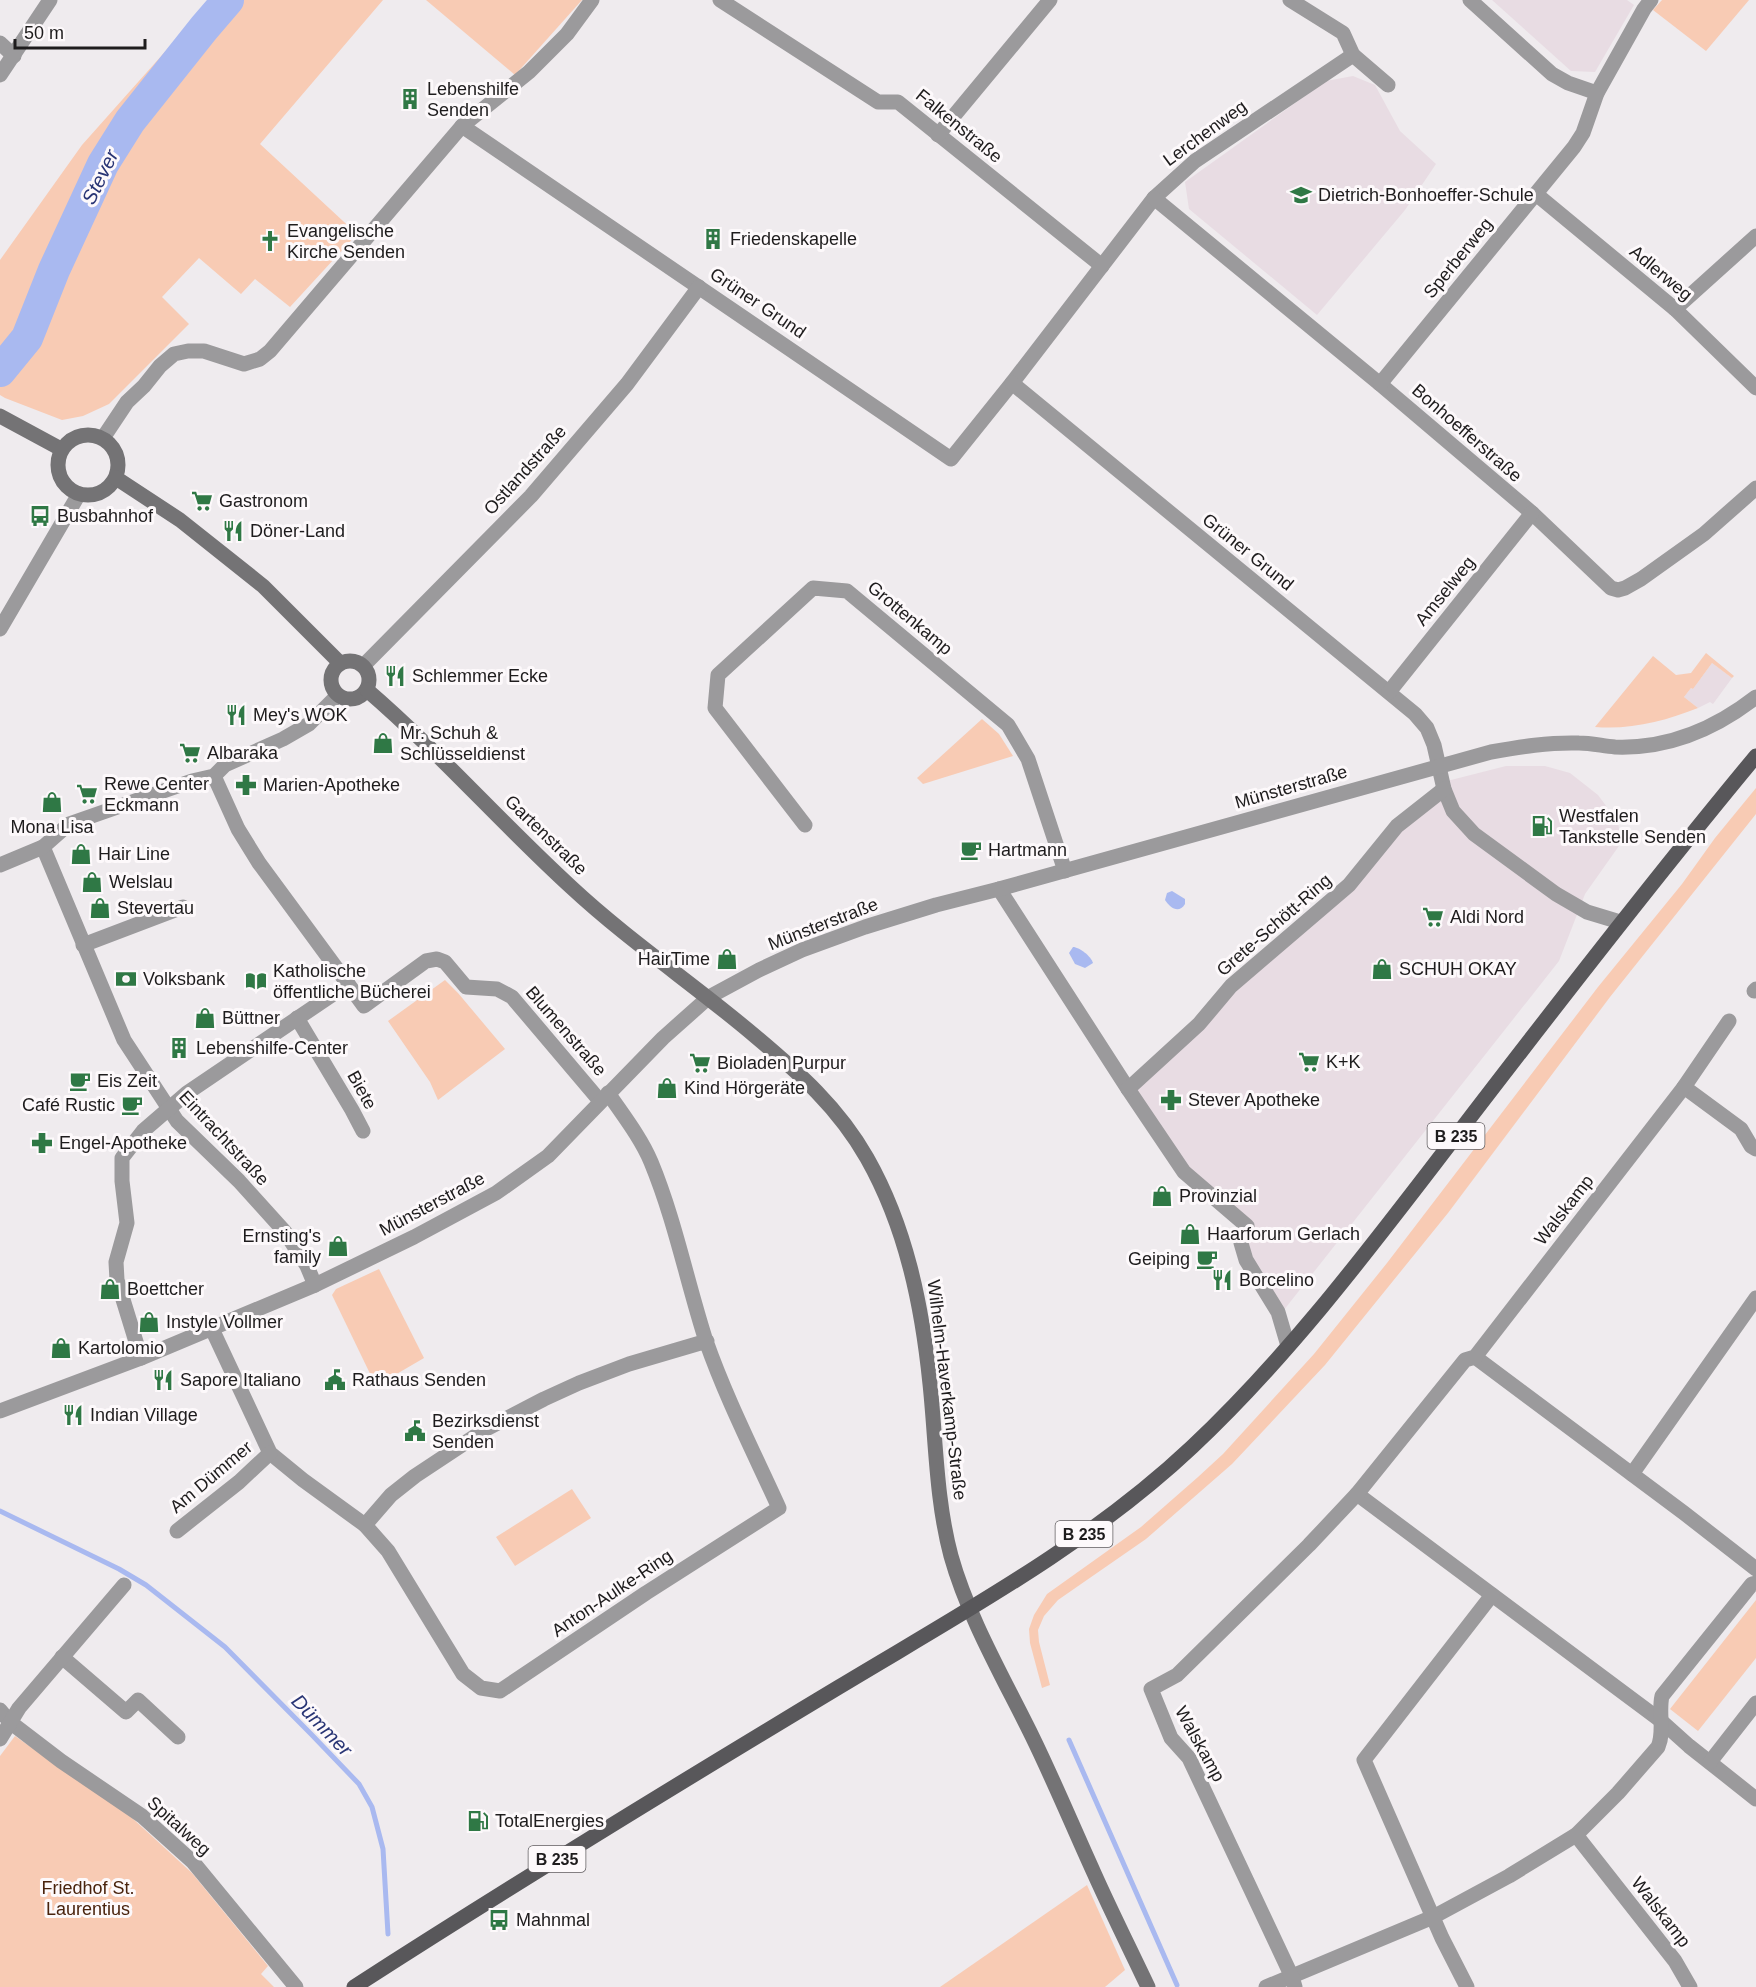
<svg xmlns="http://www.w3.org/2000/svg" width="1756" height="1987" font-family="Arial,sans-serif">
	<style>
		.built { fill: #e8dce3 }
		.green { fill: #f8cbb4 }
		.water { fill: #a9b9f0 }
		.lines { fill: none; stroke-linecap: round; stroke-linejoin: round }
		.stream { stroke: #a9b9f0; stroke-width: 5 }
		.river { stroke: #a9b9f0; stroke-width: 32 }
		.street { stroke: #9b9a9c; stroke-width: 15 }
		.secondary { stroke: #747375; stroke-width: 15 }
		.primary { stroke: #58575a; stroke-width: 15 }
		.labels { text-anchor: middle; dominant-baseline: central; stroke-width: 6; stroke-linejoin: round; paint-order: stroke }
		.shield { fill: #fdf9fb; stroke: #615e60; stroke-width: 1.5 }
		.shield-label { font-size: 16px; font-weight: bold; fill: #1e1c1d }
		.poi-label { font-size: 18px; fill: #1e1c1d; stroke: #fdf9fb; text-anchor: start }
		.street-label { font-size: 18px; fill: #1e1c1d; stroke: #fdf9fb }
		.park-label { font-size: 18px; fill: #49230d; stroke: #fdf9fb }
		.water-label { font-size: 20px; font-style: italic; fill: #293575; stroke: #fdf9fb }
	</style>
	<rect width="100%" height="100%" fill="#efebee"/>
	<g class="built">
		<path d="M1492 0H1627L1634 5 1595 72 1571 71Z"/>
		<path d="M1353 76 1375 85 1400 131 1436 164 1405 210 1317 315 1189 209 1185 182 1326 81Z"/>
		<path d="M1712 663 1732 678 1713 704 1710 702 1698 708 1684 697 1691 688 1693 689Z"/>
		<path d="M1506 766H1545L1570 773 1598 795 1618 822 1621 843 1585 894 1559 961 1276 1320 1250 1274 1247 1225 1186 1169 1133 1092 1233 989 1447 781Z"/>
	</g>
	<g class="green">
		<path d="M211 0H383L260 144 357 234 290 307 255 279 241 294 199 258 162 297 189 324 109 404 83 416 62 420 5 398 0 395V260L82 145Z"/>
		<path d="M426 0H582L515 75Z"/>
		<path d="M1662 0H1749L1706 51 1653 10Z"/>
		<path d="M1706 653 1734 676 1732 678 1712 663 1693 689 1691 688 1684 697 1698 708C1665 721 1631 730 1595 727L1653 656 1676 675 1691 673Z"/>
		<path d="M982 719 999 734 1013 756 923 784 917 778Z"/>
		<path d="M1756 788V814L1610 997 1448 1213 1325 1365 1232 1464 1146 1539 1058 1600 1044 1616 1038 1630 1039 1642 1050 1685 1042 1688 1030 1643 1029 1629 1034 1615 1047 1594 1141 1527 1198 1477 1223 1454 1314 1354 1387 1263 1598 987 1682 884 1715 838Z"/>
		<path d="M445 980 458 993 505 1049 438 1100 430 1082 388 1021Z"/>
		<path d="M379 1269 424 1358 376 1386 332 1295 336 1289Z"/>
		<path d="M572 1489 591 1518 515 1566 496 1537Z"/>
		<path d="M1756 1600V1658L1698 1731 1670 1709Z"/>
		<path d="M15 1736 131 1817 192 1873 268 1966 261 1974 274 1987H0V1756Z"/>
		<path d="M1087 1885 1125 1970 1105 1987H940Z"/>
	</g>
	<g class="water">
		<path d="M1172 891 1185 899V904C1179 914 1170 908 1165 900L1167 893Z"/>
		<path d="M1073 947C1079 947 1091 956 1093 963L1085 968 1075 964 1069 953Z"/>
	</g>
	<g class="lines">
		<g class="stream">
			<path d="M0 1511 119 1569 146 1585 225 1647 311 1734 359 1784 372 1807 383 1849 388 1934"/>
			<path d="M1069 1740 1177 1985"/>
		</g>
		<path class="river" d="M0 371 27 338 54 270 103 164 130 121 204 28 228 0"/>
		<g class="street">
			<path d="M720 0 878 102H898L1102 266"/>
			<path d="M1290 0 1343 33 1353 55 1388 85"/>
			<path d="M1470 0 1552 74 1568 83 1597 93"/>
			<path d="M0 43 14 56"/>
			<path d="M0 75 50 0"/>
			<path d="M462 126 951 459 1012 383 1154 198 1195 161 1353 55"/>
			<path d="M938 135 1050 0"/>
			<path d="M1536 194 1675 309 1756 388"/>
			<path d="M1154 198 1380 384 1532 513 1611 588 1618 590 1625 588 1641 579 1704 534 1756 488"/>
			<path d="M1675 309 1756 236"/>
			<path d="M1012 383 1415 714 1427 728 1434 745 1444 789 1453 811 1474 834 1556 894 1587 912 1620 922"/>
			<path d="M1380 384 1574 147 1583 133 1597 93 1644 9 1651 0"/>
			<path d="M103 438 127 402 144 386 160 366 174 354 188 351H204L244 364 260 359 270 351 462 126 529 72 567 34 592 0"/>
			<path d="M0 629 79 494"/>
			<path d="M363 666 531 496 627 384 699 287"/>
			<path d="M1389 692 1532 513"/>
			<path d="M214 776 238 829 259 863 348 984"/>
			<path d="M805 825 715 708 718 675 813 588 847 591 1008 725 1028 759 1065 871"/>
			<path d="M43 847 124 1040 177 1121 239 1181 285 1232 307 1266 315 1285"/>
			<path d="M0 865 43 847 69 824 192 781 214 776 225 765 283 739 309 724 338 695"/>
			<path d="M999 889 1128 1089 1184 1172 1247 1226 1241 1243 1246 1260 1278 1312 1288 1346"/>
			<path d="M83 945 183 907"/>
			<path d="M1754 991 1756 989"/>
			<path d="M297 1018 352 1110 363 1131"/>
			<path d="M1684 1087 1741 1129 1751 1146 1756 1149"/>
			<path d="M1128 1089 1199 1024 1231 986 1349 885 1397 826 1444 789"/>
			<path d="M608 1093C623 1115 641 1138 651 1162 675 1220 687 1282 706 1341 726 1398 754 1453 779 1508L646 1593 500 1691 481 1688 463 1674 388 1551 365 1525 391 1495 415 1476 486 1429 544 1399 579 1383 629 1364 707 1341"/>
			<path d="M212 1329 270 1453 303 1480 365 1525"/>
			<path d="M1475 1357 1684 1513 1756 1569"/>
			<path d="M141 1358 117 1280 116 1262 127 1223 122 1181V1158L143 1131 187 1093 348 984 364 1006 426 961 437 959 445 962 466 987 497 989 512 997 600 1101"/>
			<path d="M0 1411 141 1358 315 1285 414 1237 496 1193 548 1156 663 1038 709 997 759 970 802 950 865 927 936 905 999 889 1491 752C1520 747 1549 742 1579 743 1591 743 1603 746 1615 747 1668 749 1715 729 1756 697"/>
			<path d="M1632 1474 1756 1298"/>
			<path d="M1357 1494 1660 1720 1689 1746 1756 1799"/>
			<path d="M177 1531 239 1482 270 1453"/>
			<path d="M62 1657 126 1712 138 1700 178 1737"/>
			<path d="M0 1710 10 1722 61 1761 142 1816 193 1862 296 1987"/>
			<path d="M0 1739 19 1708 124 1585"/>
			<path d="M1710 1762 1756 1703"/>
			<path d="M1576 1835 1675 1961 1690 1987"/>
			<path d="M1266 1987 1433 1917 1509 1876 1576 1835 1618 1793 1658 1747C1665 1731 1658 1713 1662 1696L1752 1584 1756 1583"/>
			<path d="M1295 1987 1292 1977 1189 1758 1171 1738 1151 1689 1177 1675 1309 1545 1357 1494 1465 1360 1475 1357 1684 1087 1729 1021"/>
			<path d="M1467 1987 1442 1938 1364 1760 1492 1595"/>
		</g>
		<g class="secondary">
			<path d="M0 416 61 449"/>
			<circle cx="88" cy="465" r="30"/>
			<path d="M116 478 180 520 263 586 340 663"/>
			<circle cx="350" cy="680" r="19"/>
			<path d="M367 690C439 752 501 823 571 887 629 941 695 985 755 1036 799 1073 838 1107 867 1158 906 1227 922 1305 930 1384 936 1441 936 1500 951 1556 968 1617 1004 1679 1032 1736 1054 1781 1073 1827 1094 1873 1111 1911 1130 1949 1148 1987"/>
		</g>
		<path class="primary" d="M354 1987C514 1884 676 1785 839 1687 960 1614 1088 1545 1192 1447 1291 1354 1373 1244 1456 1136 1554 1008 1653 880 1756 756"/>
	</g>
	<defs>
		<symbol id="building-bare" viewBox="-9 -9 18 18"><path d="M-4-6H4V6H1V3H-1V6H-4ZM-2.5-4.3h1.7v1.8h-1.7ZM.8-4.3h1.7v1.8H.8ZM-2.5-1h1.7V.8h-1.7ZM.8-1h1.7V.8H.8Z" fill="#2f7845" stroke="#fdf9fb" stroke-width="2.5" paint-order="stroke"/></symbol>
		<symbol id="school-bare" viewBox="-9 -9 18 18"><path d="M0-5L7-2L0 1L-7-2ZM-4 1L0 2.5L4 1V4Q0 6-4 4Z" fill="#2f7845" stroke="#fdf9fb" stroke-width="2.5" paint-order="stroke"/></symbol>
		<symbol id="church-bare" viewBox="-9 -9 18 18"><path d="M-1.2-6h2.4v3.5h3.3v2.4h-3.3V6h-2.4V-.1h-3.3v-2.4h3.3Z" fill="#2f7845" stroke="#fdf9fb" stroke-width="2.5" paint-order="stroke"/></symbol>
		<symbol id="supermarket-bare" viewBox="-9 -9 18 18"><path d="M-6-5.5h2.5l.6 2H6L4.5 2H-2.5L-4.4-4H-6ZM-1.5 3.2a1.3 1.3 0 1 0 .1 0ZM3 3.2a1.3 1.3 0 1 0 .1 0Z" fill="#2f7845" stroke="#fdf9fb" stroke-width="2.5" paint-order="stroke"/></symbol>
		<symbol id="bus-bare" viewBox="-9 -9 18 18"><path d="M-5-6H5V4H4V6H2V4H-2V6H-4V4H-5ZM-3.5-4V0h7V-4ZM-3.5 1.2v1.5H-2V1.2ZM2 1.2v1.5H3.5V1.2Z" fill="#2f7845" stroke="#fdf9fb" stroke-width="2.5" paint-order="stroke"/></symbol>
		<symbol id="restaurant-bare" viewBox="-9 -9 18 18"><path d="M-5-6h1v4h1v-4h1v4h1v-4h1v5L-1.5 .5V6h-2V.5L-5-1ZM5-6V6H3V1.5H1.5Q1.5-4 5-6Z" fill="#2f7845" stroke="#fdf9fb" stroke-width="2.5" paint-order="stroke"/></symbol>
		<symbol id="shop-bare" viewBox="-9 -9 18 18"><path d="M-5-2.5h2.3a2.7 3.5 0 0 1 5.4 0H5L5.5 6h-11ZM-1.5-2.5h3a1.5 2.3 0 0 0-3 0Z" fill="#2f7845" stroke="#fdf9fb" stroke-width="2.5" paint-order="stroke"/></symbol>
		<symbol id="pharmacy-bare" viewBox="-9 -9 18 18"><path d="M-2-6h4v4h4v4h-4v4h-4v-4h-4v-4h4Z" fill="#2f7845" stroke="#fdf9fb" stroke-width="2.5" paint-order="stroke"/></symbol>
		<symbol id="fuel-bare" viewBox="-9 -9 18 18"><path d="M-5.5-6h7V0h2V4h1.3V-2.5L3-4.5l.8-.8L6-3V5H2.5V1h-1V6h-7ZM-4.2-4.7v3.2H.2V-4.7Z" fill="#2f7845" stroke="#fdf9fb" stroke-width="2.5" paint-order="stroke"/></symbol>
		<symbol id="cafe-bare" viewBox="-9 -9 18 18"><path d="M-5.5-4.5H6V0H3Q3 3.5 0 3.5H-2.5Q-5.5 3.5-5.5 0ZM3-3.2v2h1.7v-2ZM-6 4.5H4V6H-6Z" fill="#2f7845" stroke="#fdf9fb" stroke-width="2.5" paint-order="stroke"/></symbol>
		<symbol id="bank-bare" viewBox="-9 -9 18 18"><path d="M-6-4H6V4H-6ZM0-2.3a2.3 2.3 0 1 0 0 4.6a2.3 2.3 0 1 0 0-4.6Z" fill="#2f7845" stroke="#fdf9fb" stroke-width="2.5" paint-order="stroke"/></symbol>
		<symbol id="library-bare" viewBox="-9 -9 18 18"><path d="M-6-4Q-3-5.5-.7-3.5V5Q-3 3-6 4ZM6-4Q3-5.5 .7-3.5V5Q3 3 6 4Z" fill="#2f7845" stroke="#fdf9fb" stroke-width="2.5" paint-order="stroke"/></symbol>
		<symbol id="civic-bare" viewBox="-9 -9 18 18"><path d="M-.6-6.5H3V-4.5H.6V-3L4-1V1h2V6H-6V1h2V-1L-.6-3ZM-1.2 2.5V6h2.4V2.5Z" fill="#2f7845" stroke="#fdf9fb" stroke-width="2.5" paint-order="stroke"/></symbol>
	</defs>
	<g fill-rule="evenodd">
		<use href="#building-bare" x="395" y="84" width="30" height="30"/>
		<use href="#school-bare" x="1286" y="180" width="30" height="30"/>
		<use href="#building-bare" x="698" y="224" width="30" height="30"/>
		<use href="#church-bare" x="255" y="226" width="30" height="30"/>
		<use href="#supermarket-bare" x="187" y="486" width="30" height="30"/>
		<use href="#bus-bare" x="25" y="501" width="30" height="30"/>
		<use href="#restaurant-bare" x="218" y="516" width="30" height="30"/>
		<use href="#restaurant-bare" x="380" y="661" width="30" height="30"/>
		<use href="#restaurant-bare" x="221" y="700" width="30" height="30"/>
		<use href="#shop-bare" x="368" y="728" width="30" height="30"/>
		<use href="#supermarket-bare" x="175" y="738" width="30" height="30"/>
		<use href="#pharmacy-bare" x="231" y="770" width="30" height="30"/>
		<use href="#supermarket-bare" x="72" y="779" width="30" height="30"/>
		<use href="#shop-bare" x="37" y="787" width="30" height="30"/>
		<use href="#fuel-bare" x="1527" y="811" width="30" height="30"/>
		<use href="#cafe-bare" x="956" y="835" width="30" height="30"/>
		<use href="#shop-bare" x="66" y="839" width="30" height="30"/>
		<use href="#shop-bare" x="77" y="867" width="30" height="30"/>
		<use href="#shop-bare" x="85" y="893" width="30" height="30"/>
		<use href="#supermarket-bare" x="1418" y="902" width="30" height="30"/>
		<use href="#shop-bare" x="712" y="944" width="30" height="30"/>
		<use href="#shop-bare" x="1367" y="954" width="30" height="30"/>
		<use href="#bank-bare" x="111" y="964" width="30" height="30"/>
		<use href="#library-bare" x="241" y="966" width="30" height="30"/>
		<use href="#shop-bare" x="190" y="1003" width="30" height="30"/>
		<use href="#building-bare" x="164" y="1033" width="30" height="30"/>
		<use href="#supermarket-bare" x="1294" y="1047" width="30" height="30"/>
		<use href="#supermarket-bare" x="685" y="1048" width="30" height="30"/>
		<use href="#cafe-bare" x="65" y="1066" width="30" height="30"/>
		<use href="#shop-bare" x="652" y="1073" width="30" height="30"/>
		<use href="#pharmacy-bare" x="1156" y="1085" width="30" height="30"/>
		<use href="#cafe-bare" x="117" y="1090" width="30" height="30"/>
		<use href="#pharmacy-bare" x="27" y="1128" width="30" height="30"/>
		<use href="#shop-bare" x="1147" y="1181" width="30" height="30"/>
		<use href="#shop-bare" x="1175" y="1219" width="30" height="30"/>
		<use href="#shop-bare" x="323" y="1231" width="30" height="30"/>
		<use href="#cafe-bare" x="1192" y="1244" width="30" height="30"/>
		<use href="#restaurant-bare" x="1207" y="1265" width="30" height="30"/>
		<use href="#shop-bare" x="95" y="1274" width="30" height="30"/>
		<use href="#shop-bare" x="134" y="1307" width="30" height="30"/>
		<use href="#shop-bare" x="46" y="1333" width="30" height="30"/>
		<use href="#restaurant-bare" x="148" y="1365" width="30" height="30"/>
		<use href="#civic-bare" x="320" y="1365" width="30" height="30"/>
		<use href="#restaurant-bare" x="58" y="1400" width="30" height="30"/>
		<use href="#civic-bare" x="400" y="1416" width="30" height="30"/>
		<use href="#fuel-bare" x="463" y="1806" width="30" height="30"/>
		<use href="#bus-bare" x="484" y="1905" width="30" height="30"/>
	</g>
	<g class="labels">
		<g class="shield">
			<rect x="1427.5" y="1123" width="57" height="26" rx="4.5"/>
			<rect x="1055.5" y="1521" width="57" height="26" rx="4.5"/>
			<rect x="528.5" y="1846" width="57" height="26" rx="4.5"/>
		</g>
		<g class="shield-label">
			<text x="1456" y="1136">B 235</text>
			<text x="1084" y="1534">B 235</text>
			<text x="557" y="1859">B 235</text>
		</g>
		<g class="poi-label">
			<text x="427" y="89">Lebenshilfe<tspan x="427" dy="21">Senden</tspan></text>
			<text x="1318" y="195">Dietrich-Bonhoeffer-Schule</text>
			<text x="287" y="231">Evangelische<tspan x="287" dy="21">Kirche Senden</tspan></text>
			<text x="730" y="239">Friedenskapelle</text>
			<text x="219" y="501">Gastronom</text>
			<text x="57" y="516">Busbahnhof</text>
			<text x="250" y="531">Döner-Land</text>
			<text x="412" y="676">Schlemmer Ecke</text>
			<text x="253" y="715">Mey's WOK</text>
			<text x="400" y="733">Mr. Schuh &amp;<tspan x="400" dy="21">Schlüsseldienst</tspan></text>
			<text x="207" y="753">Albaraka</text>
			<text x="104" y="784">Rewe Center<tspan x="104" dy="21">Eckmann</tspan></text>
			<text x="263" y="785">Marien-Apotheke</text>
			<text x="1559" y="816">Westfalen<tspan x="1559" dy="21">Tankstelle Senden</tspan></text>
			<text x="52" y="827" text-anchor="middle">Mona Lisa</text>
			<text x="988" y="850">Hartmann</text>
			<text x="98" y="854">Hair Line</text>
			<text x="109" y="882">Welslau</text>
			<text x="117" y="908">Stevertau</text>
			<text x="1450" y="917">Aldi Nord</text>
			<text x="710" y="959" text-anchor="end">HairTime</text>
			<text x="1399" y="969">SCHUH OKAY</text>
			<text x="273" y="971">Katholische<tspan x="273" dy="21">öffentliche Bücherei</tspan></text>
			<text x="143" y="979">Volksbank</text>
			<text x="222" y="1018">Büttner</text>
			<text x="196" y="1048">Lebenshilfe-Center</text>
			<text x="1326" y="1062">K+K</text>
			<text x="717" y="1063">Bioladen Purpur</text>
			<text x="97" y="1081">Eis Zeit</text>
			<text x="684" y="1088">Kind Hörgeräte</text>
			<text x="1188" y="1100">Stever Apotheke</text>
			<text x="115" y="1105" text-anchor="end">Café Rustic</text>
			<text x="59" y="1143">Engel-Apotheke</text>
			<text x="1179" y="1196">Provinzial</text>
			<text x="1207" y="1234">Haarforum Gerlach</text>
			<text x="321" y="1236" text-anchor="end">Ernsting's<tspan x="321" dy="21">family</tspan></text>
			<text x="1190" y="1259" text-anchor="end">Geiping</text>
			<text x="1239" y="1280">Borcelino</text>
			<text x="127" y="1289">Boettcher</text>
			<text x="166" y="1322">Instyle Vollmer</text>
			<text x="78" y="1348">Kartolomio</text>
			<text x="180" y="1380">Sapore Italiano</text>
			<text x="352" y="1380">Rathaus Senden</text>
			<text x="90" y="1415">Indian Village</text>
			<text x="432" y="1421">Bezirksdienst<tspan x="432" dy="21">Senden</tspan></text>
			<text x="495" y="1821">TotalEnergies</text>
			<text x="516" y="1920">Mahnmal</text>
		</g>
		<g class="street-label">
			<text transform="translate(959 126) rotate(39)">Falkenstraße</text>
			<text transform="translate(1205 133) rotate(-36)">Lerchenweg</text>
			<text transform="translate(1458 258) rotate(-51)">Sperberweg</text>
			<text transform="translate(1661 273) rotate(40)">Adlerweg</text>
			<text transform="translate(758 303) rotate(34)">Grüner Grund</text>
			<text transform="translate(1467 433) rotate(41)">Bonhoefferstraße</text>
			<text transform="translate(525 470) rotate(-48)">Ostlandstraße</text>
			<text transform="translate(1248 552) rotate(39)">Grüner Grund</text>
			<text transform="translate(1445 591) rotate(-51)">Amselweg</text>
			<text transform="translate(910 618) rotate(40)">Grottenkamp</text>
			<text transform="translate(1291 787) rotate(-16)">Münsterstraße</text>
			<text transform="translate(546 835) rotate(44)">Gartenstraße</text>
			<text transform="translate(823 924) rotate(-21)">Münsterstraße</text>
			<text transform="translate(1274 925) rotate(-41)">Grete-Schött-Ring</text>
			<text transform="translate(566 1031) rotate(49)">Blumenstraße</text>
			<text transform="translate(362 1090) rotate(61)">Biete</text>
			<text transform="translate(224 1138) rotate(47)">Eintrachtstraße</text>
			<text transform="translate(432 1204) rotate(-28)">Münsterstraße</text>
			<text transform="translate(1564 1210) rotate(-52)">Walskamp</text>
			<text transform="translate(947 1390) rotate(83)">Wilhelm-Haverkamp-Straße</text>
			<text transform="translate(211 1477) rotate(-40)">Am Dümmer</text>
			<text transform="translate(612 1593) rotate(-34)">Anton-Aulke-Ring</text>
			<text transform="translate(1200 1744) rotate(61)">Walskamp</text>
			<text transform="translate(179 1826) rotate(42)">Spitalweg</text>
			<text transform="translate(1661 1912) rotate(52)">Walskamp</text>
		</g>
		<g class="park-label">
			<text x="88" y="1888">Friedhof St.<tspan x="88" dy="21">Laurentius</tspan></text>
		</g>
		<g class="water-label">
			<text transform="translate(100 177) rotate(-64)">Stever</text>
			<text transform="translate(322 1725) rotate(46)">Dümmer</text>
		</g>
	</g>
	<path d="M15 39v9h130v-9" fill="none" stroke="#1e1c1d" stroke-width="3"/>
	<text x="24" y="39" font-size="18" fill="#1e1c1d" stroke="#fdf9fb" stroke-width="4.5" paint-order="stroke">50 m</text>
</svg>
